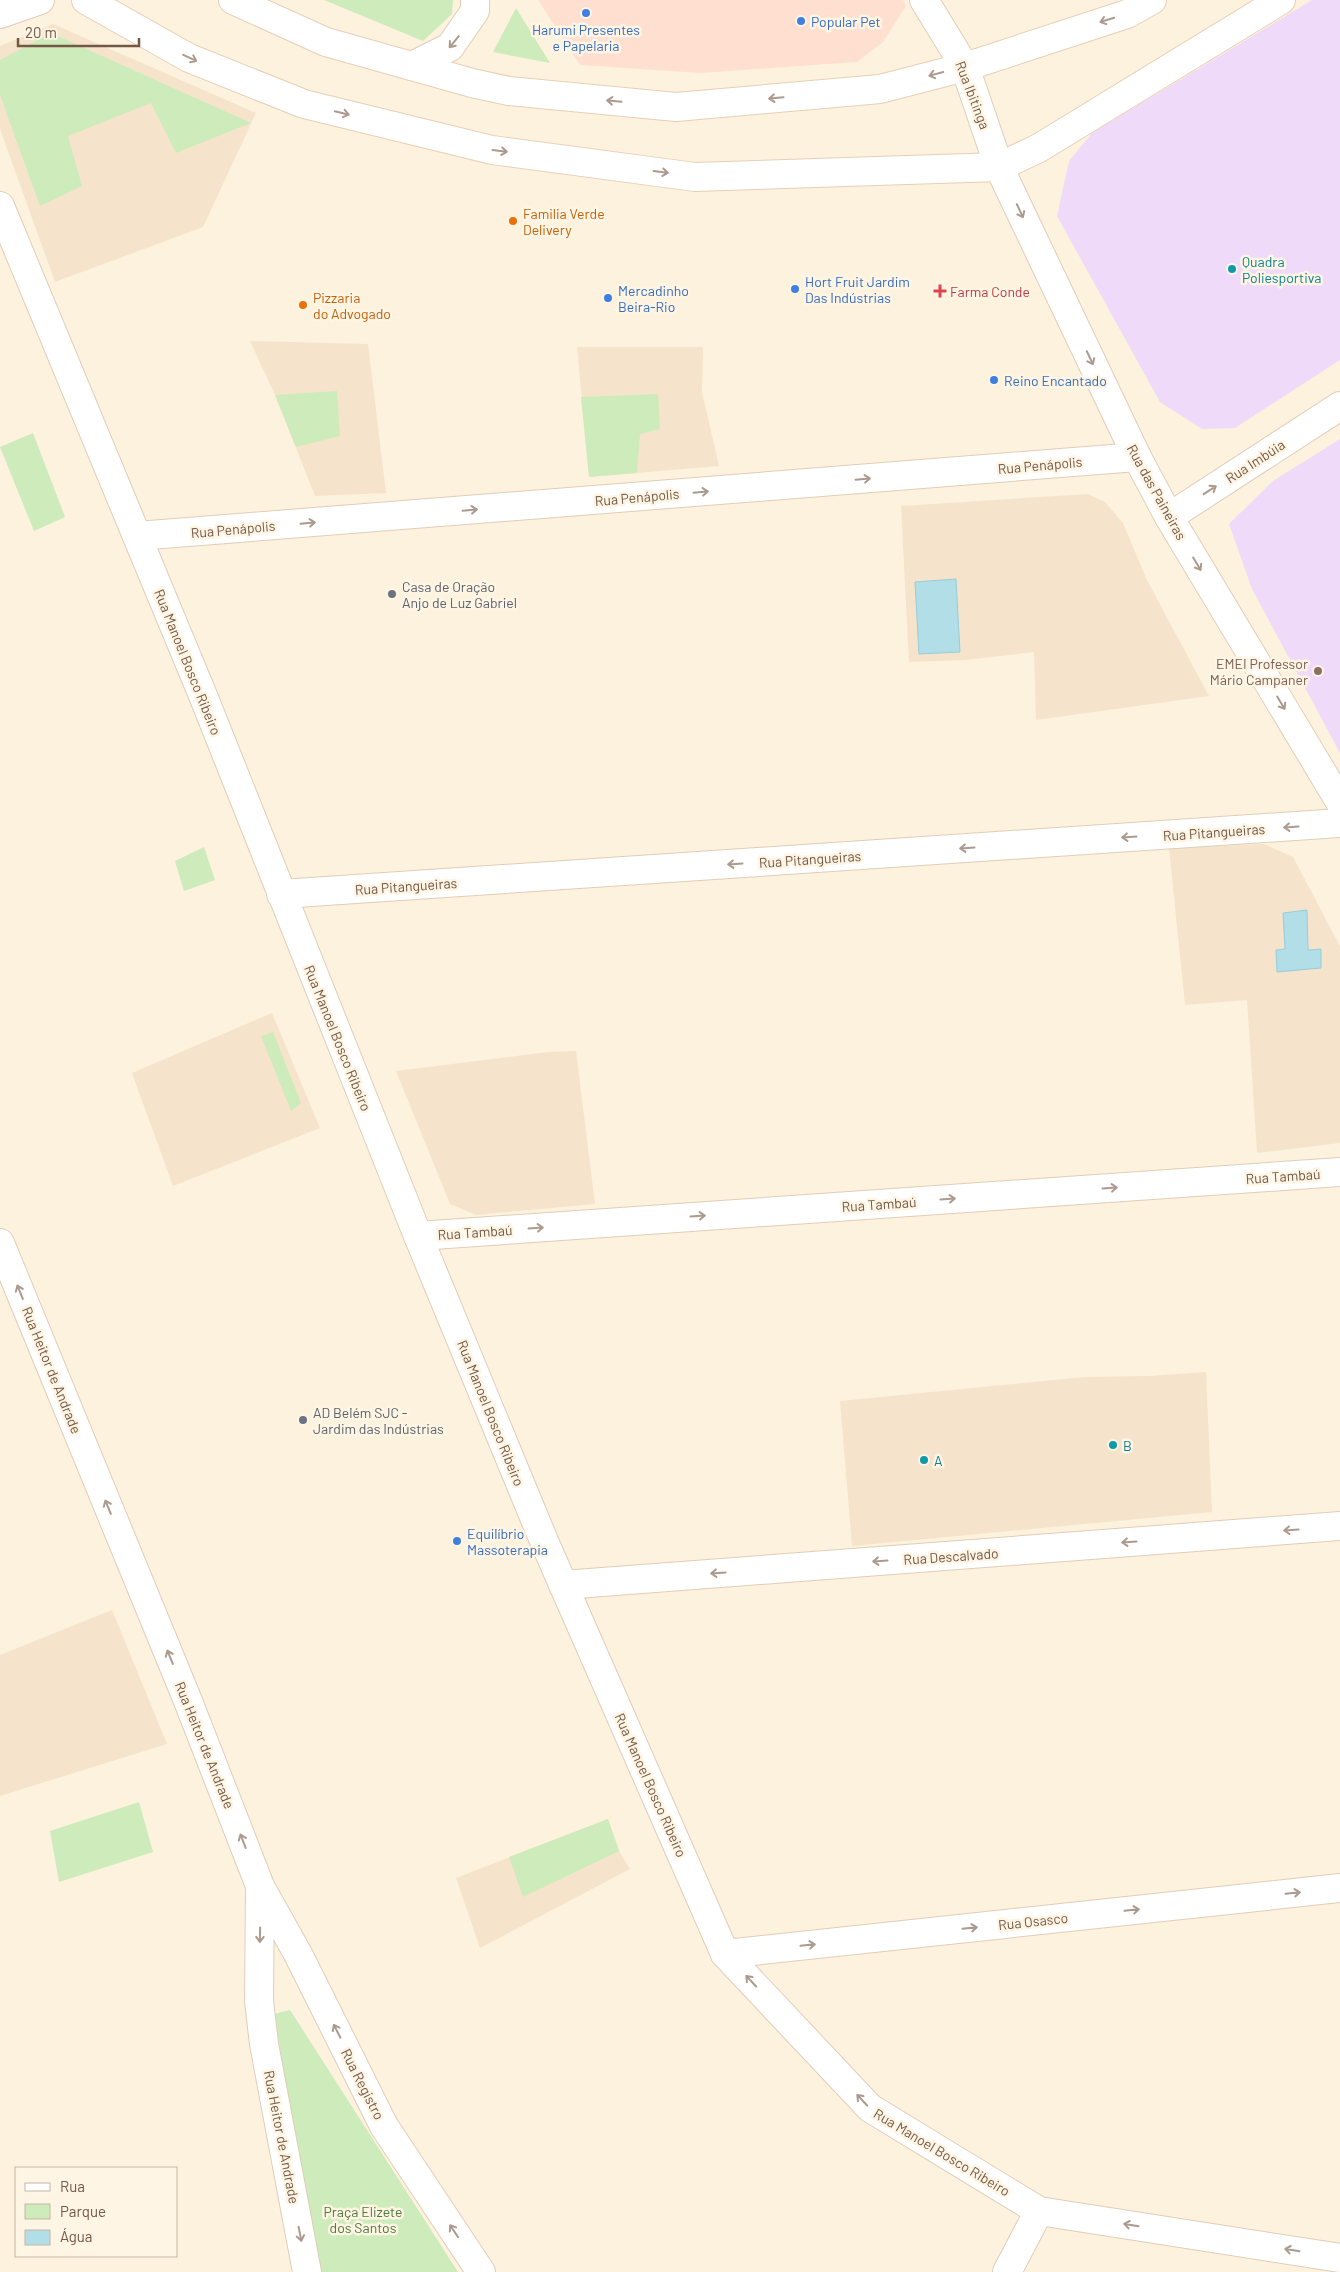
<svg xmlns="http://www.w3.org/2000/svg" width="1340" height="2272" font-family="Barlow,sans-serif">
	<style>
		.residential { fill: #f5e4cb }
		.commercial { fill: #ffdfd0 }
		.education { fill: #efdaf9 }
		.green { fill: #cdebbb }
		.water { fill: #b1dee7; stroke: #97cdda }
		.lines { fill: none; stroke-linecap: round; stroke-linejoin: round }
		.minor-casing { stroke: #e1cdb9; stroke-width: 30 }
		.secondary-casing { stroke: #e7cfb7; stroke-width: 30 }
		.minor { stroke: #fff; stroke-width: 28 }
		.secondary { stroke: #fff; stroke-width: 28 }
		.oneway { stroke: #ac9a8f }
		.shop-dot { fill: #3f7fe0; stroke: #fff5e4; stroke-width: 2 }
		.food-dot { fill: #e8710a; stroke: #fff5e4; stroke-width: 2 }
		.culture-dot { fill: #0f9aa8; stroke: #fff5e4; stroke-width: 2 }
		.health-dot { fill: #e0444e; stroke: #fff5e4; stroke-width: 2 }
		.worship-dot { fill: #6b7280; stroke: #fff5e4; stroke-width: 2 }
		.education-dot { fill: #8d6e63; stroke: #fff5e4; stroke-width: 2 }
		.labels { text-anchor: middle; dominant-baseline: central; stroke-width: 5; stroke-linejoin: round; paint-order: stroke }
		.shop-label { font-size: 14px; fill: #366cbe; stroke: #fff5e4; text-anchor: start }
		.street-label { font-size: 14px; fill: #745745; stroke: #fff5e4 }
		.food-label { font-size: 14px; fill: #c56008; stroke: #fff5e4; text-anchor: start }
		.culture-label { font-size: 14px; fill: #0d838f; stroke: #fff5e4; text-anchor: start }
		.health-label { font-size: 14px; fill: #be3a42; stroke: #fff5e4; text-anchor: start }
		.worship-label { font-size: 14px; fill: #5b616d; stroke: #fff5e4; text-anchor: start }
		.education-label { font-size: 14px; fill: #785e54; stroke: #fff5e4; text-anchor: end }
		.park-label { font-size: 14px; fill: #4c7a3c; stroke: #fff5e4 }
	</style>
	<rect width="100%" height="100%" fill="#fdf2dd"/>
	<g class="residential">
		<path d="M53 24 256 113 203 227 55 282 0 129V46Z"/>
		<path d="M250 341 368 344 386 493 315 496 275 395Z"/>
		<path d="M577 347H703L702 392 719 466 589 477Z"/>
		<path d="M1088 494 1105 502 1123 523 1147 580 1209 696 1036 720 1034 652 966 660 909 662 901 506Z"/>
		<path d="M1264 844 1293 857 1340 946V1143L1257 1153 1247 1000 1185 1005 1169 848Z"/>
		<path d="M272 1013 320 1128 173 1186 132 1073Z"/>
		<path d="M576 1051 595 1204 476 1215 450 1204 396 1071 549 1052Z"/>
		<path d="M1206 1372 1212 1512 852 1546 840 1401 1084 1377 1148 1376Z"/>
		<path d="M112 1610 167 1744 0 1796V1655Z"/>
		<path d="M608 1819 619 1851 630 1869 480 1948 456 1878Z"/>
	</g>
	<path class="commercial" d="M538 0H903L906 6 883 42 857 62 701 73 580 65Z"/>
	<g class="education">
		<path d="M1312 0H1340V360L1235 428 1202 429 1160 402 1057 216 1069 161 1092 133Z"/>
		<path d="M1340 439V753L1252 589 1229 524 1273 481Z"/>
	</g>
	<g class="green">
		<path d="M324 0H453L452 14 423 41Z"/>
		<path d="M516 8 550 63 493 52Z"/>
		<path d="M51 33 251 123 176 153 151 103 68 136 82 186 40 206 0 95V60Z"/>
		<path d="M337 391 340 436 296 447 275 395Z"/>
		<path d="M658 394 660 429 640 434 637 473 589 477 581 397Z"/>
		<path d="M33 433 65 517 34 531 0 447Z"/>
		<path d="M204 847 215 880 184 891 175 861Z"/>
		<path d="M273 1032 301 1103 291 1111 261 1036Z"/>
		<path d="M139 1802 153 1852 59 1882 50 1831Z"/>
		<path d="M608 1819 619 1851 523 1897 509 1857Z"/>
		<path d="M290 2010 458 2272H319L274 2014Z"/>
	</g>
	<g class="water">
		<path d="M956 579 960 652 919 654 915 582Z"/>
		<path d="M1307 910 1308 950 1321 949V968L1277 972 1276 950 1285 949 1283 913Z"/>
	</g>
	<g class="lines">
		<defs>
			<g id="minor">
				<path d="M924 0 965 67 999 167 1137 457 1169 517 1340 802"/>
				<path d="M0 14 40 0"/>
				<path d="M412 66 450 47 475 11V0"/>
				<path d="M0 206 204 698 418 1236 544 1541 725 1954 870 2108 1039 2211 1340 2258"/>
				<path d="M1169 517 1340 406"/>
				<path d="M137 536 1137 457"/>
				<path d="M281 894 1340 823"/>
				<path d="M418 1236 1340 1172"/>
				<path d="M0 1243 188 1701 260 1886 259 2001 264 2044 307 2272"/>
				<path d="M563 1585 1340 1526"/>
				<path d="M261 1888 298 1954 384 2126 481 2272"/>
				<path d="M725 1954 1340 1888"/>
				<path d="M1007 2272 1039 2211"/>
			</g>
			<g id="secondary">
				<path d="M86 0 189 58 304 104 492 150 695 177 999 167 1039 148 1281 0"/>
				<path d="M233 0 326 42 472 83 509 91 676 107 880 89 965 67 1127 14 1152 0"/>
			</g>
		</defs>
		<use href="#minor" class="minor-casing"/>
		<use href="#secondary" class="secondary-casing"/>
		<use href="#minor" class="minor"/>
		<use href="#secondary" class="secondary"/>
	</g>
	<defs><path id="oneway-shaft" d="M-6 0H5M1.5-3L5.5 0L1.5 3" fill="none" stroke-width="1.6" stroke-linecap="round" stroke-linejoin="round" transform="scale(1.25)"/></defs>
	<g class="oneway">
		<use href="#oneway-shaft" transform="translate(1107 20) rotate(163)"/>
		<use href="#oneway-shaft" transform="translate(454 42) rotate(129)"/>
		<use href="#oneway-shaft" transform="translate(190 58) rotate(25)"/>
		<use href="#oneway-shaft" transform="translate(936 74) rotate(165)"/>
		<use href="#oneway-shaft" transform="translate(776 98) rotate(175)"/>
		<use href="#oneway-shaft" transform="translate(614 101) rotate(-175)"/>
		<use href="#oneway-shaft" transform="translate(342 113) rotate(14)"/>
		<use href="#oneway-shaft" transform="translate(500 151) rotate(7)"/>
		<use href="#oneway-shaft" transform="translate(661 172) rotate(7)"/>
		<use href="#oneway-shaft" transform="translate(1020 211) rotate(65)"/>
		<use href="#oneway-shaft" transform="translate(1090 358) rotate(65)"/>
		<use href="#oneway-shaft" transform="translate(863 479) rotate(-5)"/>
		<use href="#oneway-shaft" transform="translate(1210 490) rotate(-33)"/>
		<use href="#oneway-shaft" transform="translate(701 492) rotate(-5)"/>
		<use href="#oneway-shaft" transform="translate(470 510) rotate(-5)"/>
		<use href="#oneway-shaft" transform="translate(308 523) rotate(-5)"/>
		<use href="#oneway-shaft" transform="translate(1197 564) rotate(59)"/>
		<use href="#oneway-shaft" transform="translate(1281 703) rotate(59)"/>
		<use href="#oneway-shaft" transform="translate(1291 827) rotate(176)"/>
		<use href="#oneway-shaft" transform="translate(1129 837) rotate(176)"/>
		<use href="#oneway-shaft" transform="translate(967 848) rotate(176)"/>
		<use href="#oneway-shaft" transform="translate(735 864) rotate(176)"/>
		<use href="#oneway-shaft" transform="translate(1110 1188) rotate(-4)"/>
		<use href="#oneway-shaft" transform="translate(948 1199) rotate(-4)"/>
		<use href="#oneway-shaft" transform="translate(698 1216) rotate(-4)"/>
		<use href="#oneway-shaft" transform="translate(536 1228) rotate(-4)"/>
		<use href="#oneway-shaft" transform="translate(20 1292) rotate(-112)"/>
		<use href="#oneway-shaft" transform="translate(108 1507) rotate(-112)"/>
		<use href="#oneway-shaft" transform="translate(1291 1530) rotate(176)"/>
		<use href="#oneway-shaft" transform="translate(1129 1542) rotate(176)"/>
		<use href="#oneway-shaft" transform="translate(880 1561) rotate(176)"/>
		<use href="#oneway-shaft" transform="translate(718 1573) rotate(176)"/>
		<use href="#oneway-shaft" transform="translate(170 1657) rotate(-112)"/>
		<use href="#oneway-shaft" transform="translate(243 1841) rotate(-111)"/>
		<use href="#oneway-shaft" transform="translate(1293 1893) rotate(-6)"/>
		<use href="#oneway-shaft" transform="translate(1132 1910) rotate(-6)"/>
		<use href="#oneway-shaft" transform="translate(970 1928) rotate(-6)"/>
		<use href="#oneway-shaft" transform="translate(260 1935) rotate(91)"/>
		<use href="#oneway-shaft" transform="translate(808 1945) rotate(-6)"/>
		<use href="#oneway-shaft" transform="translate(751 1981) rotate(-133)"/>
		<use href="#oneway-shaft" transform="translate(337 2031) rotate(-117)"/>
		<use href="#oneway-shaft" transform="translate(862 2100) rotate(-133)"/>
		<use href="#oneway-shaft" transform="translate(1131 2225) rotate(-171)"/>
		<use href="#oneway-shaft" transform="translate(454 2231) rotate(-124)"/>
		<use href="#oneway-shaft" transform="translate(300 2234) rotate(79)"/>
		<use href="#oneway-shaft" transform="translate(1292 2250) rotate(-171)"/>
	</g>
	<g class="shop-dot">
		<circle cx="586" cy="13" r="5"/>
		<circle cx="801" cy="21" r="5"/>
		<circle cx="795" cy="289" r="5"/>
		<circle cx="608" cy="298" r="5"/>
		<circle cx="994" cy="380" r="5"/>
		<circle cx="457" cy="1541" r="5"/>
	</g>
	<g class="food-dot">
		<circle cx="513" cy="221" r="5"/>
		<circle cx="303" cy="305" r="5"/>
	</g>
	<g class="culture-dot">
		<circle cx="1232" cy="269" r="5"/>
		<circle cx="1113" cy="1445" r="5"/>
		<circle cx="924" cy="1460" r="5"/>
	</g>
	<path class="health-dot" d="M937.5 283.5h5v5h5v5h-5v5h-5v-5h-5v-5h5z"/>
	<g class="worship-dot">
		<circle cx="392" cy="594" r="5"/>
		<circle cx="303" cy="1420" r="5"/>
	</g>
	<circle class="education-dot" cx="1318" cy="671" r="5"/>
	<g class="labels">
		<g class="shop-label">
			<text x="811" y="21">Popular Pet</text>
			<text x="586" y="29" text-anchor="middle">Harumi Presentes<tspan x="586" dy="16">e Papelaria</tspan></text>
			<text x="805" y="281">Hort Fruit Jardim<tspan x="805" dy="16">Das Indústrias</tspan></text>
			<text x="618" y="290">Mercadinho<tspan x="618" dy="16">Beira-Rio</tspan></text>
			<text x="1004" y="380">Reino Encantado</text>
			<text x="467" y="1533">Equilíbrio<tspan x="467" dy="16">Massoterapia</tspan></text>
		</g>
		<g class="street-label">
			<text transform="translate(973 95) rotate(69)">Rua Ibitinga</text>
			<text transform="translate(1255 461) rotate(-33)">Rua Imbúia</text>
			<text transform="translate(1040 465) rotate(-5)">Rua Penápolis</text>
			<text transform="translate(1157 492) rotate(61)">Rua das Paineiras</text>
			<text transform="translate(637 497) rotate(-5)">Rua Penápolis</text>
			<text transform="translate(233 529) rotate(-5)">Rua Penápolis</text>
			<text transform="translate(188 662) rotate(68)">Rua Manoel Bosco Ribeiro</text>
			<text transform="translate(1214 832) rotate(-4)">Rua Pitangueiras</text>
			<text transform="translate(810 859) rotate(-4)">Rua Pitangueiras</text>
			<text transform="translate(406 886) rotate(-4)">Rua Pitangueiras</text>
			<text transform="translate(338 1038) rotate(68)">Rua Manoel Bosco Ribeiro</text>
			<text transform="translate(1283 1176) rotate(-4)">Rua Tambaú</text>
			<text transform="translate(879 1204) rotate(-4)">Rua Tambaú</text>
			<text transform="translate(475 1232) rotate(-4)">Rua Tambaú</text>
			<text transform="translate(52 1370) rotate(68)">Rua Heitor de Andrade</text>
			<text transform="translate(491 1413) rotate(68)">Rua Manoel Bosco Ribeiro</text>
			<text transform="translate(951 1556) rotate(-4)">Rua Descalvado</text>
			<text transform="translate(205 1745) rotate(68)">Rua Heitor de Andrade</text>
			<text transform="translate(651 1785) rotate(66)">Rua Manoel Bosco Ribeiro</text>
			<text transform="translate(1033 1921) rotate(-6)">Rua Osasco</text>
			<text transform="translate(363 2084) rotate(63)">Rua Registro</text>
			<text transform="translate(282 2137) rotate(79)">Rua Heitor de Andrade</text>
			<text transform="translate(942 2152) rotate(31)">Rua Manoel Bosco Ribeiro</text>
		</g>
		<g class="food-label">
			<text x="523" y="213">Familia Verde<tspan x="523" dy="16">Delivery</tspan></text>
			<text x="313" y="297">Pizzaria<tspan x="313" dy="16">do Advogado</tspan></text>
		</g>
		<g class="culture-label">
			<text x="1242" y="261">Quadra<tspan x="1242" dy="16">Poliesportiva</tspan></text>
			<text x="1123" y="1445">B</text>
			<text x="934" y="1460">A</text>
		</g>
		<g class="health-label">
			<text x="950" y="291">Farma Conde</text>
		</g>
		<g class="worship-label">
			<text x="402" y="586">Casa de Oração<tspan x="402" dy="16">Anjo de Luz Gabriel</tspan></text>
			<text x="313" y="1412">AD Belém SJC -<tspan x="313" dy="16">Jardim das Indústrias</tspan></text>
		</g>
		<g class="education-label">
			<text x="1308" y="663">EMEI Professor<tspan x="1308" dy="16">Mário Campaner</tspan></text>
		</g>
		<g class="park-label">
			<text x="363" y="2211">Praça Elizete<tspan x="363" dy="16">dos Santos</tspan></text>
		</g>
	</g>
	<rect x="15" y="2167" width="162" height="90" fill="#fff5e4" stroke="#c7b6a4"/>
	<rect x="25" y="2183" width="25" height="8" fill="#ffffff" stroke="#c7b6a4"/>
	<text x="60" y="2192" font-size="15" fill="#745745">Rua</text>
	<rect x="25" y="2204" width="25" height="15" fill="#cdebbb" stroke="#c7b6a4"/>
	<text x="60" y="2217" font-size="15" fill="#745745">Parque</text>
	<rect x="25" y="2230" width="25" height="15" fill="#b1dee7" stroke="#c7b6a4"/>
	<text x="60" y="2242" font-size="15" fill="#745745">Água</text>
	<path d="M18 38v8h121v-8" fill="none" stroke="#745745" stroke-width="2.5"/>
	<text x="25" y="38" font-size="15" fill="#745745" stroke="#fff5e4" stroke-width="4" paint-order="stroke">20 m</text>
</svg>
